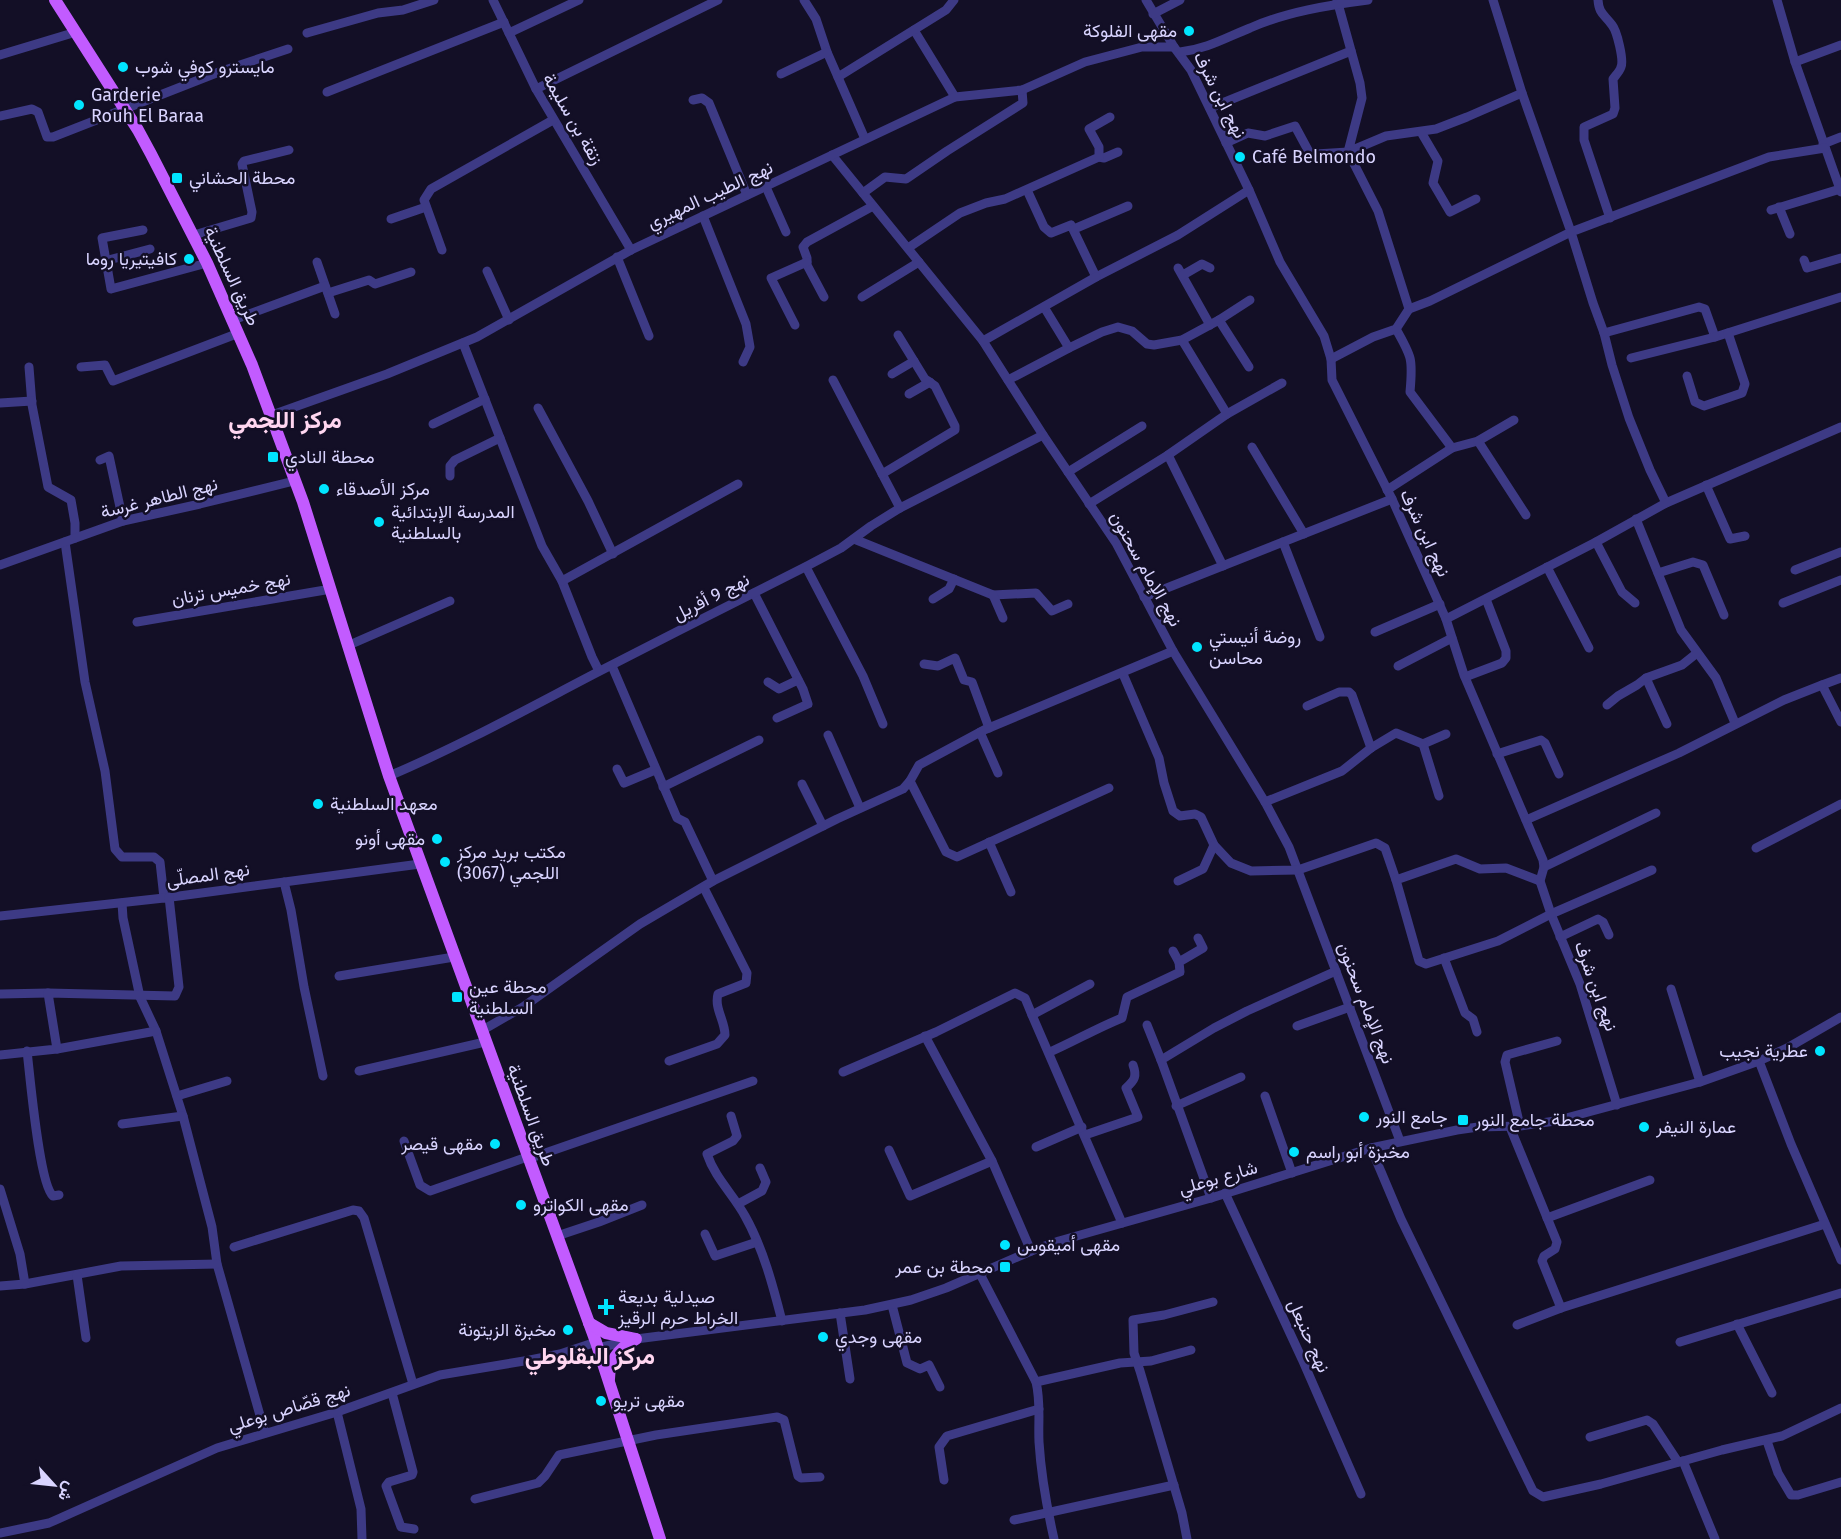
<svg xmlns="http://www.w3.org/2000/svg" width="1841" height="1539" font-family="'Fira Sans',Vazirmatn,sans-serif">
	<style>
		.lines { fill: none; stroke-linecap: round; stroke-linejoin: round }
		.minor { stroke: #3d3a85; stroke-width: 9 }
		.major { stroke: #c25bff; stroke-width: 12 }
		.poi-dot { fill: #00e5ff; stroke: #130f26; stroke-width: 2 }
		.labels { text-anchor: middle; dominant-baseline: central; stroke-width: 5; stroke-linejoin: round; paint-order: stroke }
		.poi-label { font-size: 18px; fill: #d9d4ff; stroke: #130f26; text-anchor: start }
		.street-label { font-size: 18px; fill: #d9d4ff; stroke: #130f26 }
		.district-label { font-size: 24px; font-weight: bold; fill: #ffd6f0; stroke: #130f26 }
	</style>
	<rect width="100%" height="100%" fill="#130f26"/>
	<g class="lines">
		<g class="minor">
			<path d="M493 0 536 89 631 250"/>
			<path d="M804 0 816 19 827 52 865 139"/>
			<path d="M1146 0 1174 47 1191 70 1249 190 1280 262 1324 336 1331 359 1332 380 1392 499 1446 619 1464 675 1543 860 1544 867 1540 881 1551 914 1580 984 1617 1105"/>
			<path d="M1337 0 1360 83 1362 98 1348 152 1386 136 1436 129 1467 117 1522 93 1493 0"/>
			<path d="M1598 0C1599 14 1604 14 1612 25 1617 31 1624 60 1621 67 1620 71 1615 76 1613 79L1615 108 1613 114 1584 127V140L1610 218"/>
			<path d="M1777 0 1795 62 1841 192"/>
			<path d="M1153 14 1180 0"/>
			<path d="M914 30 955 97"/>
			<path d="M307 33 378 13 403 10 434 0"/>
			<path d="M509 33 579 0"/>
			<path d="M1180 52C1207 49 1225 38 1250 28 1286 12 1329 5 1368 0"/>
			<path d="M0 55 76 32"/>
			<path d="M1795 62 1841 45"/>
			<path d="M781 74 827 52"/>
			<path d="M838 77 946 10 954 0"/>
			<path d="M536 89 718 0"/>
			<path d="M327 92 504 22"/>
			<path d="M693 100 702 98 709 103 747 195"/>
			<path d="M1210 108 1351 51"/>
			<path d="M0 116 32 109 38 112 47 137H53L219 72 288 49"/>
			<path d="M1421 132 1438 161 1433 183 1450 212 1476 199"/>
			<path d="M1226 143 1248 133 1265 136 1295 126 1309 152 1316 154 1348 152 1378 211 1409 309"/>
			<path d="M1823 144 1841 137"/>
			<path d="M832 155 983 341 1043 435 1116 543 1173 651 1265 802 1289 847 1400 1141"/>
			<path d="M1099 157 1104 158 1118 152"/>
			<path d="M766 187 786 232"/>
			<path d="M1027 190 1044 227 1051 233 1071 225 1096 277 1178 235 1249 190"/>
			<path d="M863 193 885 177 906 179 947 151 1023 103 1022 90"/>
			<path d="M1779 207 1790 234"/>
			<path d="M1771 210 1840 189"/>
			<path d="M703 216 746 324 750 347 743 362"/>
			<path d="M391 219 426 207"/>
			<path d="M1074 229 1128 206"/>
			<path d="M143 230 102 238 111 289 207 263"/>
			<path d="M194 235 251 218 252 212 242 164 244 161 289 150"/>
			<path d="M908 248 960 213 986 203 1005 199 1099 157V147L1089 129 1110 117"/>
			<path d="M442 250 424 200 431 189 553 120"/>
			<path d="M617 257 649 336"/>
			<path d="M1804 260 1807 268 1841 258"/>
			<path d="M105 261 150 249"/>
			<path d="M317 262 335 314"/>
			<path d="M1178 268 1210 325"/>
			<path d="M487 271 509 320"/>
			<path d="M1183 275 1202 264 1210 268"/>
			<path d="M328 293 369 280 375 284 411 272"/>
			<path d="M824 297 807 265V258L803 247 807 242 873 206"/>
			<path d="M862 297 919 262"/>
			<path d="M1044 307 1069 348"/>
			<path d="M233 320 325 286"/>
			<path d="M1219 320 1250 300"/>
			<path d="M795 325 771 278 807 262"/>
			<path d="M1396 329C1412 357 1413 359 1410 392L1452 448 1478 441 1514 420"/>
			<path d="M1604 333 1699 307 1705 309 1715 337 1841 297"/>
			<path d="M983 341 1096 277"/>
			<path d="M463 343 542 546 562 581 592 657 599 671"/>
			<path d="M1631 358 1715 337"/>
			<path d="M1331 359 1373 337 1396 329 1409 309 1430 301 1571 232 1522 93"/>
			<path d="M29 367 32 405 48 487 71 500 75 523V538"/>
			<path d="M81 367 105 365 113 381 239 333"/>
			<path d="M892 374 914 361"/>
			<path d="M1687 376 1695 402 1704 406 1742 393 1745 384 1728 333"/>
			<path d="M833 380 900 508"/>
			<path d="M1008 380 1069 348 1102 332 1118 327 1132 331 1147 344 1154 345 1182 340 1219 320 1249 367"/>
			<path d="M909 394 930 382"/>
			<path d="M0 403 32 401"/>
			<path d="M538 408 588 501 613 554"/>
			<path d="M1227 414 1282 383"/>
			<path d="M272 415 387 374 477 337 631 250 955 97 1022 90 1085 62 1142 47H1174"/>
			<path d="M433 424 485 399"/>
			<path d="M1478 441 1526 515"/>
			<path d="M1252 447 1304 534"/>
			<path d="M1168 455 1223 566"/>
			<path d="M100 460 109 456 123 521"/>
			<path d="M1068 472 1142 426"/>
			<path d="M882 474 955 430V426L935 386 925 379 898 335"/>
			<path d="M450 476V466L455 460 500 438"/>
			<path d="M1706 485 1730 539 1745 536"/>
			<path d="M1387 490 1452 448"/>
			<path d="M1666 503 1650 470 1629 418 1612 365 1604 333 1593 303 1571 232 1769 157 1825 148"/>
			<path d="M1089 504 1168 455 1227 414 1182 340"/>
			<path d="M1636 519 1681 630 1716 678 1735 723"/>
			<path d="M854 539 993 595 1036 593 1052 611 1068 604"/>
			<path d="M65 542 85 682 105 771 115 849 122 857H154L160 862 164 898"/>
			<path d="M1283 542 1320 637"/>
			<path d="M1596 542 1622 592 1635 603"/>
			<path d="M0 565 123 521 200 504 294 481"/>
			<path d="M806 567 863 676 883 724"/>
			<path d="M1547 567 1589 648"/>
			<path d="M1795 570 1841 552"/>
			<path d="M1658 573 1693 562 1703 565 1724 615"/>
			<path d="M562 581 738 484"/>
			<path d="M754 593 803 689 808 704 777 718"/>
			<path d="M993 595 1003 618"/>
			<path d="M1144 597 1392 499"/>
			<path d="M933 599 949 589 954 579"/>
			<path d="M1783 603 1841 580"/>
			<path d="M1446 619 1596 542 1666 503 1841 427"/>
			<path d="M137 622 331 589"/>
			<path d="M1375 632 1440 604"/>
			<path d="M347 646 450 601"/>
			<path d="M924 664 938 666 955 658 964 680 972 682 989 728"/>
			<path d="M612 666 677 818 685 822 713 881"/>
			<path d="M1398 666 1452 638"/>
			<path d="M1123 674 1159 758 1164 783 1173 811 1180 816 1195 814 1201 817 1214 845 1231 863 1251 871 1298 870 1376 843 1385 848 1396 880"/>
			<path d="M1465 677 1502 663 1506 658V651L1486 599"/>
			<path d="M1646 678 1667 724"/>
			<path d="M1841 678 1822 685 1841 722"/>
			<path d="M768 682 779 689 798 680"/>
			<path d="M1607 705 1618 696 1637 685 1646 678 1682 665 1697 653"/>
			<path d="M1307 706 1339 692H1349L1352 695 1371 748"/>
			<path d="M980 732 998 773"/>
			<path d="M828 735 860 808"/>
			<path d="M1423 744 1446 734"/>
			<path d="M1497 754 1541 740 1545 743 1559 774"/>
			<path d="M617 769 624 783 655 770"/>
			<path d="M389 776C460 746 527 709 596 673 666 637 737 601 807 566L841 548 871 526 900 508 1043 435"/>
			<path d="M910 781 946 852 957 857 1109 788"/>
			<path d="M802 784 823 826"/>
			<path d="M663 787 759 740"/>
			<path d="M1265 802 1342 771 1371 748 1396 733 1423 744 1439 796"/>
			<path d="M1526 820 1679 753 1784 700 1822 685"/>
			<path d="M989 842 1011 892"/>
			<path d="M1756 848 1841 804"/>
			<path d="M1544 867 1656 813"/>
			<path d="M1178 881 1203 869 1214 845"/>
			<path d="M1540 881 1506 868 1480 869 1456 859 1396 880 1419 961 1426 964 1498 941 1551 914 1652 870"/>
			<path d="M284 882 291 910 304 987 323 1076"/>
			<path d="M122 903 123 918 140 997 156 1031 183 1116 212 1227 217 1264 265 1433"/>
			<path d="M0 916 164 898 420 864"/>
			<path d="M1560 937 1598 919 1603 922 1609 935"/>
			<path d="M1173 951 1179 962"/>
			<path d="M1444 958 1465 1013 1473 1019 1477 1032"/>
			<path d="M339 976 454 957"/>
			<path d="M1671 989 1700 1082"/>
			<path d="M1 994 48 993"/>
			<path d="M1032 1015 1090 984"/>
			<path d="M1147 1025 1161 1060"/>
			<path d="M1297 1026 1350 1007"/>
			<path d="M481 1031 523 1007 640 924 713 881 837 819 903 789 910 781 919 765 984 730 1173 651"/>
			<path d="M925 1036 992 1161 1031 1251"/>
			<path d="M57 1049 156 1031"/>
			<path d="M27 1051C30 1075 39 1184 53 1196L59 1195"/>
			<path d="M1050 1052C1075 1041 1097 1028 1122 1018L1127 997 1180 972 1179 962 1203 948 1198 938"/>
			<path d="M0 1055 57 1049 48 993 175 996 179 987 169 897"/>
			<path d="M669 1061 717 1044 725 1035C725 1021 714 1008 718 994L746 983 747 973 704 888"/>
			<path d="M1759 1061 1791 1144 1841 1260"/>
			<path d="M359 1071 485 1042"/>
			<path d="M843 1072 936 1032 1015 993 1025 998 1032 1015 1122 1223"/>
			<path d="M177 1096 227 1081"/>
			<path d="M1265 1096 1292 1173"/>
			<path d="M1176 1106 1241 1077"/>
			<path d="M731 1116 737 1136 733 1141 707 1154C715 1178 733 1194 745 1216 763 1248 773 1286 782 1321"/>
			<path d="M122 1124 183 1116"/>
			<path d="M1520 1126 1505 1062 1507 1055 1557 1041"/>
			<path d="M1510 1127 1557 1242 1555 1249 1544 1256 1542 1261 1561 1308"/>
			<path d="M1085 1135 1138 1117 1126 1088C1135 1080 1137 1076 1133 1065"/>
			<path d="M404 1141 420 1185 430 1191 527 1157"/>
			<path d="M1036 1147 1082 1127"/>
			<path d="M1371 1148 1401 1219 1533 1491 1543 1497 1601 1484 1722 1450 1782 1436 1841 1408"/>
			<path d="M889 1150 910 1196 992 1161"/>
			<path d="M528 1159 753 1081"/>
			<path d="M0 1189 20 1254 25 1284 121 1266 217 1264"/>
			<path d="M1225 1193 1302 1359 1361 1494"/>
			<path d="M1211 1198 1161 1060 1214 1028 1247 1011 1336 971"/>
			<path d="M738 1204 762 1191 766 1182 760 1168"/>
			<path d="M1547 1218 1650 1180"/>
			<path d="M705 1234 715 1256 757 1242"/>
			<path d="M557 1236 599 1222 642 1205"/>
			<path d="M234 1247 353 1210 359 1211 364 1218 413 1384"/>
			<path d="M980 1274 1036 1382C1041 1402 1038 1422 1039 1442 1041 1474 1047 1508 1054 1539"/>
			<path d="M77 1275 86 1338"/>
			<path d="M0 1286 25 1284"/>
			<path d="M892 1305 907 1363 920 1369 929 1365 940 1387"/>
			<path d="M840 1313 850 1379"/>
			<path d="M1737 1324 1772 1393"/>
			<path d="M1517 1325 1561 1308 1825 1224"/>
			<path d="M1680 1342 1841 1293"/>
			<path d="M598 1348 636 1339 865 1310 911 1300 946 1288 1031 1251 1059 1241 1211 1198 1371 1148 1457 1130 1478 1127 1520 1126 1555 1121 1700 1082 1759 1061 1789 1047 1841 1017"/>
			<path d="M1036 1382 1120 1363 1151 1361 1191 1350"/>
			<path d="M392 1393 413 1472 412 1475 389 1482 386 1486 401 1527 414 1529"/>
			<path d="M337 1412 361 1509 362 1539"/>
			<path d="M1590 1437 1647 1420 1653 1424 1678 1462"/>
			<path d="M1767 1441 1778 1473 1791 1495H1798L1841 1482"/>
			<path d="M1683 1461 1715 1539"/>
			<path d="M944 1480 939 1447 947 1436 1039 1409"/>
			<path d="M475 1499 538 1483 545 1476 559 1455 656 1435 777 1417 784 1420 798 1476 801 1478 820 1477"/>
			<path d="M1014 1520 1174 1485"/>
			<path d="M0 1533 49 1523 217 1448 337 1412 440 1375 530 1360 560 1354 596 1342"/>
			<path d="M1187 1539 1182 1513 1140 1371 1134 1353 1133 1320 1164 1315 1213 1302"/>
		</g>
		<g class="major">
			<path d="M55 0 138 130 151 154 207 263 252 365 303 502 389 776 596 1342 660 1539"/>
			<path d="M589 1323 606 1333 635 1339"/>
			<path d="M609 1379C609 1360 619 1348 636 1339"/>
		</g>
	</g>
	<g class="poi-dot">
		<circle cx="1189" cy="31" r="6"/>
		<circle cx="123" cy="67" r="6"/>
		<circle cx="79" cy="105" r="6"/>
		<circle cx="1240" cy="157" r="6"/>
		<rect x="171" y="172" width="12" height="12" rx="3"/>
		<circle cx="189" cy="259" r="6"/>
		<rect x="267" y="451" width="12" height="12" rx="3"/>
		<circle cx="324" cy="489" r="6"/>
		<circle cx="379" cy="522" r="6"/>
		<circle cx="1197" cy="647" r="6"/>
		<circle cx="318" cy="804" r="6"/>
		<circle cx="437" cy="839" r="6"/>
		<circle cx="445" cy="862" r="6"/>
		<rect x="451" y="991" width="12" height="12" rx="3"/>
		<circle cx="1820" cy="1051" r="6"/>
		<circle cx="1364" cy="1117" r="6"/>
		<rect x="1457" y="1114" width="12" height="12" rx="3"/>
		<circle cx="1644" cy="1127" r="6"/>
		<circle cx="495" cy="1144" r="6"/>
		<circle cx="1294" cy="1152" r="6"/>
		<circle cx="521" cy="1205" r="6"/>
		<circle cx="1005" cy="1245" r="6"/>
		<rect x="999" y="1261" width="12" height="12" rx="3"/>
		<path d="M603 1298h6v6h6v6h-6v6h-6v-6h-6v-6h6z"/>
		<circle cx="568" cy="1330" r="6"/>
		<circle cx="823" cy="1337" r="6"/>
		<circle cx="601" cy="1401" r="6"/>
	</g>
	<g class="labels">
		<g class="poi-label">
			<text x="1177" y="31" text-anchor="end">مقهى الفلوكة</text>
			<text x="135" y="67">مايسترو كوفي شوب</text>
			<text x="91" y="95">Garderie<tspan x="91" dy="21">Rouh El Baraa</tspan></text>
			<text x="1252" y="157">Café Belmondo</text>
			<text x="189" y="178">محطة الحشاني</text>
			<text x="177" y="259" text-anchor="end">كافيتيريا روما</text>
			<text x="285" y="457">محطة النادي</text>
			<text x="336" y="489">مركز الأصدقاء</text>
			<text x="391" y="512">المدرسة الإبتدائية<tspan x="391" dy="21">بالسلطنية</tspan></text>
			<text x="1209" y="637">روضة أنيستي<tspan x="1209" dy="21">محاسن</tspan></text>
			<text x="330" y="804">معهد السلطنية</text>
			<text x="425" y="839" text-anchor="end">مقهى أونو</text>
			<text x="457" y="852">مكتب بريد مركز<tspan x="457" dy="21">اللجمي (3067)</tspan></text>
			<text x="469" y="987">محطة عين<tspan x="469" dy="21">السلطنية</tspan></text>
			<text x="1808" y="1051" text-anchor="end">عطرية نجيب</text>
			<text x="1376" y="1117">جامع النور</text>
			<text x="1475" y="1120">محطة جامع النور</text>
			<text x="1656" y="1127">عمارة النيفر</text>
			<text x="483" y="1144" text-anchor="end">مقهى قيصر</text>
			<text x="1306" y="1152">مخبزة أبو راسم</text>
			<text x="533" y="1205">مقهى الكواترو</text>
			<text x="1017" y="1245">مقهى أميقوس</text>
			<text x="993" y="1267" text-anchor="end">محطة بن عمر</text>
			<text x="618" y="1297">صيدلية بديعة<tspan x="618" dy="21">الخراط حرم الرقيز</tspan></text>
			<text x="556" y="1330" text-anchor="end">مخبزة الزيتونة</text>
			<text x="835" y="1337">مقهى وجدي</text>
			<text x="613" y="1401">مقهى تريو</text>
		</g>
		<g class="street-label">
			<text transform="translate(1220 95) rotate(63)">نهج ابن شرف</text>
			<text transform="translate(573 119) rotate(60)">زنقة بن سليمة</text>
			<text transform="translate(710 195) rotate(-25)">نهج الطيب المهيري</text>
			<text transform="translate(232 276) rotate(65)">طريق السلطنية</text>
			<text transform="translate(159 498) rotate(-14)">نهج الطاهر غرسة</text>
			<text transform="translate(1425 533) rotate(65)">نهج ابن شرف</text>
			<text transform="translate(1146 569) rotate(61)">نهج الإمام سحنون</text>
			<text transform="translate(231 589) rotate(-10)">نهج خميس ترنان</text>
			<text transform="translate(711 597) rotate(-27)">نهج 9 أفريل</text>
			<text transform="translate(208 875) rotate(-8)">نهج المصلّى</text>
			<text transform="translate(1596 986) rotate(70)">نهج ابن شرف</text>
			<text transform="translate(1366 1003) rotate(69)">نهج الإمام سحنون</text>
			<text transform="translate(531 1115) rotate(70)">طريق السلطنية</text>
			<text transform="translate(1218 1178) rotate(-16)">شارع بوعلي</text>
			<text transform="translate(1309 1336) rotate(66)">نهج حنبعل</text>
			<text transform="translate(289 1408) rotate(-17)">نهج قصّاص بوعلي</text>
		</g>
		<g class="district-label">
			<text x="285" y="420">مركز اللجمي</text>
			<text x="590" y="1356">مركز البقلوطي</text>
		</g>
	</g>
	<g transform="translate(54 1485) rotate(117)" stroke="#130f26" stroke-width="4.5" paint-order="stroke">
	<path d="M0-4.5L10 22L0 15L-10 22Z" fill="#d9d4ff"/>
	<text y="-9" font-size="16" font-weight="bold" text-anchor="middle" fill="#d9d4ff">ش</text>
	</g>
</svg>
